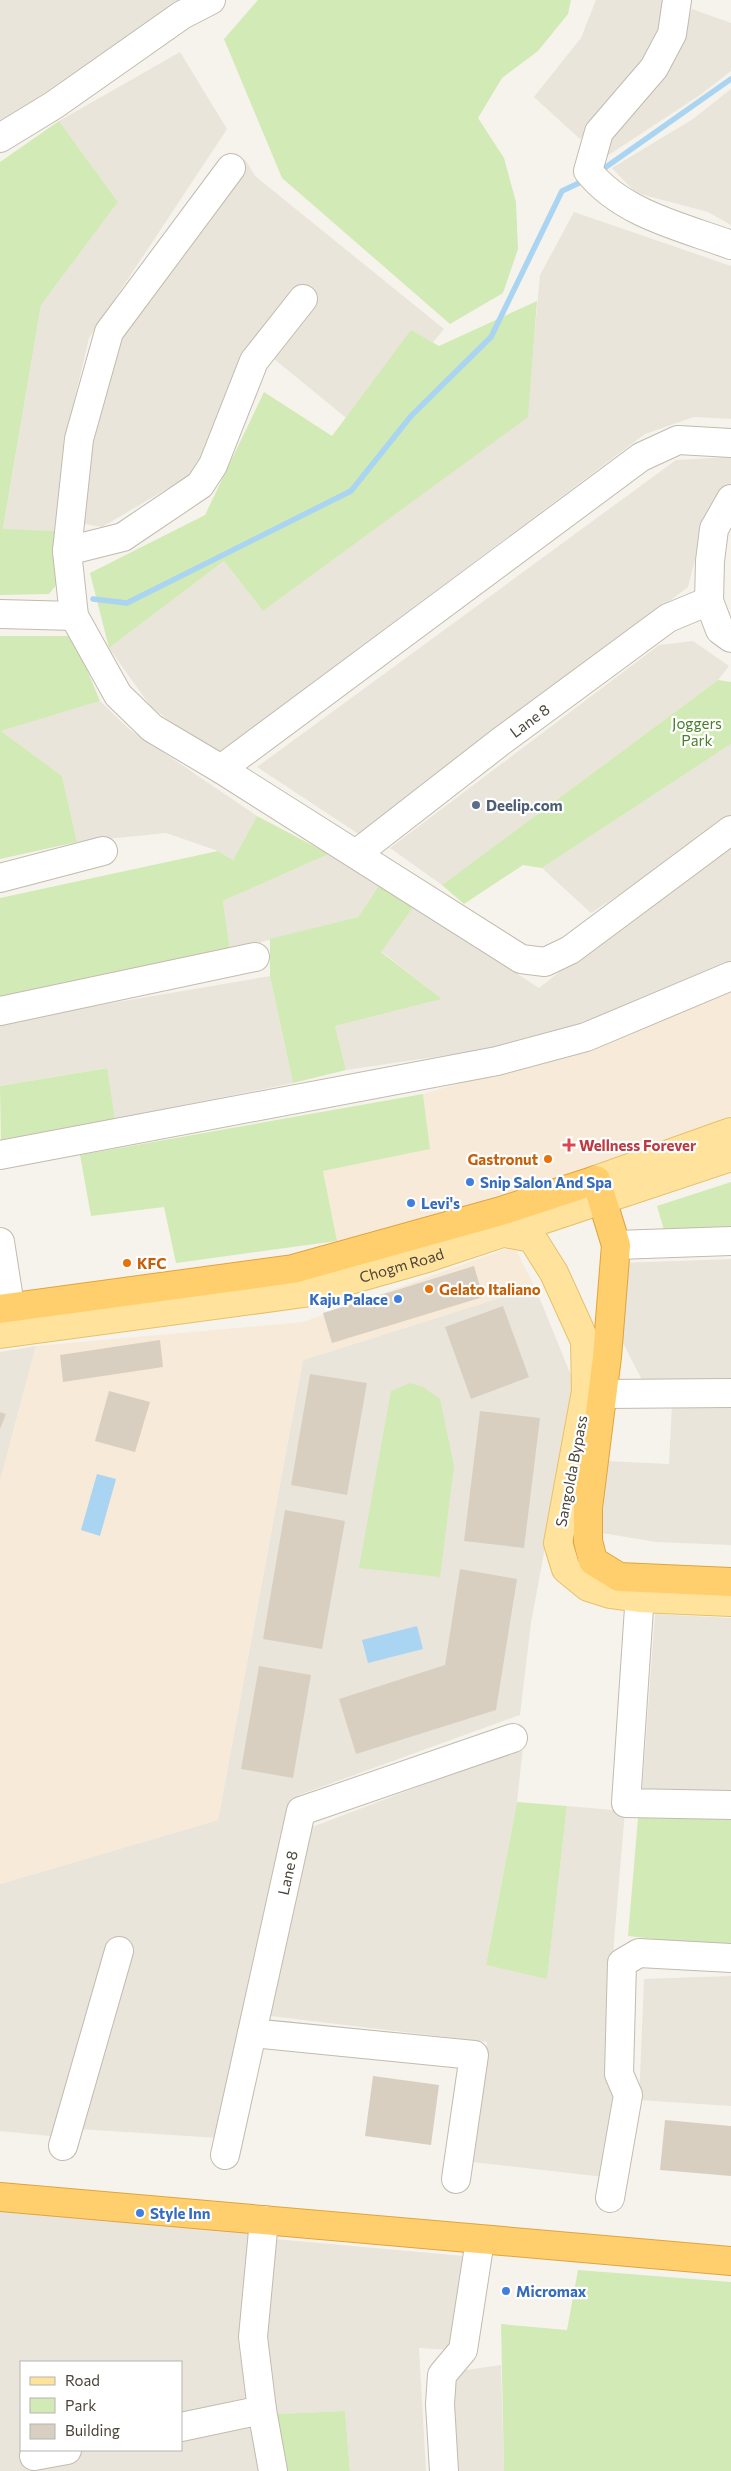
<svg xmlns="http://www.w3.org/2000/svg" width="731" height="2471" font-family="Commissioner,sans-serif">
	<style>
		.residential { fill: #eae5da; fill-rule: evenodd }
		.commercial { fill: #f7ead8 }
		.green { fill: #d2eab5 }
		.water { fill: #a9d4f2 }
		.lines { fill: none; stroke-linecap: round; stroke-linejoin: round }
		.stream { stroke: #a9d4f2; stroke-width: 5.5 }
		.building { fill: #d8cfc1 }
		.minor-casing { stroke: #c2bbae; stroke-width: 30 }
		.major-casing { stroke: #e6c16a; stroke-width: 30 }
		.highway-casing { stroke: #e0a43c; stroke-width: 30 }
		.minor { stroke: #fff; stroke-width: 28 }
		.major { stroke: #ffe39c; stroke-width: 28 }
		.highway { stroke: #ffcf6e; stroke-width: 28 }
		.service-dot { fill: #5c6f8a; stroke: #fff; stroke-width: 2 }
		.health-dot { fill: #e0444e; stroke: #fff; stroke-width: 2 }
		.food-dot { fill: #e8710a; stroke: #fff; stroke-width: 2 }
		.shop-dot { fill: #3f7fe0; stroke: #fff; stroke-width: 2 }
		.labels { text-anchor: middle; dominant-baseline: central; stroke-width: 4.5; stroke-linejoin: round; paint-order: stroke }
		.street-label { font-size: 15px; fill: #4b4439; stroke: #fff }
		.park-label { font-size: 15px; fill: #4a7f2a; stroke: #fff }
		.service-label { font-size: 15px; font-weight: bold; fill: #4e5e75; stroke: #fff; text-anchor: start }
		.health-label { font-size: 15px; font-weight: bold; fill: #be3a42; stroke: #fff; text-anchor: start }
		.food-label { font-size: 15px; font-weight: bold; fill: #c56008; stroke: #fff; text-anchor: start }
		.shop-label { font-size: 15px; font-weight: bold; fill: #366cbe; stroke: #fff; text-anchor: start }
	</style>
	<rect width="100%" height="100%" fill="#f6f3ec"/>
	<g class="residential">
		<path d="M0 0H182L0 123Z"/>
		<path d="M596 0H667L658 41 633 81 580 139 534 97 581 38Z"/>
		<path d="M692 9 731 23V71L700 95 601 160 605 142 677 51Z"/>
		<path d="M180 52 227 129 89 338 66 436 56 531 3 530 41 305 118 202 59 121Z"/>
		<path d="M731 89V225L708 212 636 193 612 168 693 119Z"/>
		<path d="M245 159 255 176 444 329 361 430 257 345 199 470 102 527 80 523 89 429 118 336Z"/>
		<path d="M574 212 731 266V419L694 417 645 434 217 755 151 707 109 648 224 561 263 611 527 417 540 275Z"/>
		<path d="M731 457V490L705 520 688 587 360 835 257 767 676 460Z"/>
		<path d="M693 641 729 666 718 680 442 885 390 848 659 645Z"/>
		<path d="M100 701 129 729 257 816 233 860 218 851 166 833 77 842 62 776 1 731Z"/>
		<path d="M731 744V821L591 913 542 868Z"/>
		<path d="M731 846V961L544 1041 346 1070 335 1026 442 999 381 951 414 906 539 988 672 883Z"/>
		<path d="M329 854 380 884 358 917 230 950 223 901Z"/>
		<path d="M270 976 293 1083 115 1119 106 1068 0 1086V1022Z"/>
		<path d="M731 1259V1383L643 1382 621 1339 620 1263Z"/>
		<path d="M535 1287 575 1385 531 1623 520 1715 299 1795 219 2138 79 2129 60 2137 0 2131V1884L218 1820 303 1360Z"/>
		<path d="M36 1346 0 1481V1352Z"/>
		<path d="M731 1402V1545L656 1542 602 1533 606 1461 669 1464 672 1405Z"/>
		<path d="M655 1614 731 1618V1791H642Z"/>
		<path d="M523 1747 517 1802 486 1965 547 1978 567 1806 625 1811 614 1941 609 2072 620 2094 604 2177 472 2162 487 2042 270 2016 312 1827Z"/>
		<path d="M731 1976V2106L639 2100 644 1979Z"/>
		<path d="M0 2210 250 2230 238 2340 258 2471H0ZM21 2362H181V2450H21Z"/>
		<path d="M275 2239 464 2256 451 2350 419 2348 426 2471H350L345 2411 276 2414 267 2336Z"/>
		<path d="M501 2365 504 2471H451L445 2373Z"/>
	</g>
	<g class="commercial">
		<path d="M731 992V1116L571 1175 337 1241 323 1171 430 1149 423 1094 532 1062Z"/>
		<path d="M514 1246 535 1287 303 1360 218 1820 0 1884V1481L36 1346 303 1322Z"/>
	</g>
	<g class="green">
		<path d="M258 0H571L568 14 538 51 502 78 478 118 504 158 516 202 518 249 503 293 450 324 282 178 224 39Z"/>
		<path d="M59 121 118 202 41 305 3 529 56 531 57 584 49 594 0 595V162Z"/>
		<path d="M537 301 528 417 263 611 224 561 109 648 90 573 205 515 264 392 332 436 411 330 439 346Z"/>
		<path d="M0 636H73L100 701 1 731 62 776 77 842 0 859Z"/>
		<path d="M718 680 731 682V744L542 868 523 865 464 904 442 885Z"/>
		<path d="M257 816 329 854 223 901 230 950 0 999V898L218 851 233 860Z"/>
		<path d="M380 884 414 906 381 952 442 999 335 1026 346 1070 293 1083 270 976V939L358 917Z"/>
		<path d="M107 1068 115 1119 1 1142 0 1086Z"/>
		<path d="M423 1094 430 1149 323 1171 337 1241 176 1263 164 1207 91 1216 80 1155Z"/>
		<path d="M731 1182V1230H664L657 1206Z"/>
		<path d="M410 1383 423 1387 440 1399 454 1466 440 1577 359 1568 391 1391Z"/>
		<path d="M517 1802 567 1806 547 1979 486 1965Z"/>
		<path d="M638 1818 731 1819V1948L628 1936Z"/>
		<path d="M578 2270 731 2282V2471H504L501 2324 567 2330Z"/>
		<path d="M345 2411 350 2471H284L276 2414Z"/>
	</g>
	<g class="water">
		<path d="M97 1474 116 1479 100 1536 81 1530Z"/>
		<path d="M417 1626 423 1649 368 1663 362 1640Z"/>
	</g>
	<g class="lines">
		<g class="stream">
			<path d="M606 167 731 79"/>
			<path d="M93 599 127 603 351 491 411 416 491 337 562 191 579 183"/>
		</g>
	</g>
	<g class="building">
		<path d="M474 1266 483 1297 332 1343 323 1313Z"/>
		<path d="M503 1306 529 1377 471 1399 445 1327Z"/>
		<path d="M160 1340 163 1367 63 1382 60 1355Z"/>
		<path d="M310 1374 367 1383 347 1495 291 1485Z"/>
		<path d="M109 1391 150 1402 135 1452 95 1441Z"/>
		<path d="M480 1411 540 1418 524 1548 464 1541Z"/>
		<path d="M0 1412 6 1414 0 1429Z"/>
		<path d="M285 1510 345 1521 322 1649 263 1639Z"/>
		<path d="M460 1569 517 1579 496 1710 356 1754 339 1699 445 1665Z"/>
		<path d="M259 1666 311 1675 293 1778 241 1769Z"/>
		<path d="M373 2076 439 2085 431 2145 365 2136Z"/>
		<path d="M665 2120 731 2126V2176L660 2170Z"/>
	</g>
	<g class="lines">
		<defs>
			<g id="minor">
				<path d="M677 0 672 34 654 68 599 132 588 171C622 214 682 227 731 245"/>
				<path d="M0 138 54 105 182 15 211 0"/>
				<path d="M231 168 109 332 79 439 67 551 74 616 118 695 152 728 221 769 521 959 545 962 570 950 731 830"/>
				<path d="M731 499 714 529 710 561 709 601 720 630 731 638"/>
				<path d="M67 551 123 537 200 485 213 465 254 361 303 299"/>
				<path d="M0 614 74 616"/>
				<path d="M221 769 641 457 678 440 731 443"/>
				<path id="s1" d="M356 854 500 742 668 618 709 601"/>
				<path d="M0 878 103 851"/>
				<path d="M0 1011 255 957"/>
				<path d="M0 1155 497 1061 586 1037 731 976"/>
				<path d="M0 1242 14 1331"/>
				<path d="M616 1245 731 1241"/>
				<path d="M603 1394 731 1393"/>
				<path d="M641 1578 626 1803 731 1805"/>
				<path d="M252 2033 474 2055 456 2179"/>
				<path d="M63 2146 119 1951"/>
				<path id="s2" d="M225 2155 301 1811 513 1738"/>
				<path d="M610 2198 628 2095 619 2074 622 1963 639 1953 731 1958"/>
				<path d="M262 2410 253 2337 264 2220"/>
				<path d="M181 2427 262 2410 273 2471"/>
				<path d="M34 2456 67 2450"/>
				<path d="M444 2471 440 2404 442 2375 463 2350 480 2240"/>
			</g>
			<g id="major">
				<path d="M596 1180 731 1132"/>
				<path d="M505 1233 532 1238 554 1273 585 1341 586 1391 558 1543 566 1569 588 1587 610 1594 639 1598 731 1602"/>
				<path id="s3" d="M0 1334 304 1293 427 1258 731 1157"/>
			</g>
			<g id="highway">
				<path d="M0 1309 293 1269 501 1211 596 1180 616 1245 607 1357 588 1508V1541L593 1561 619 1577 731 1582"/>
				<path d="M0 2197 731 2261"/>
			</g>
		</defs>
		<use href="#minor" class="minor-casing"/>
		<use href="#major" class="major-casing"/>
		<use href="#highway" class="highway-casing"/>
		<use href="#minor" class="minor"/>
		<use href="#major" class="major"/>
		<use href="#highway" class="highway"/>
	</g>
	<circle class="service-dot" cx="476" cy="805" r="5"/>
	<path class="health-dot" d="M566.5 1137.5h5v5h5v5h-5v5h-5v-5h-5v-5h5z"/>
	<g class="food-dot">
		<circle cx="548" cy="1159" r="5"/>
		<circle cx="127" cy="1263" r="5"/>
		<circle cx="429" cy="1289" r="5"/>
	</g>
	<g class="shop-dot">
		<circle cx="470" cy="1182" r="5"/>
		<circle cx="411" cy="1203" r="5"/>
		<circle cx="398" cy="1299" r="5"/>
		<circle cx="140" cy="2213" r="5"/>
		<circle cx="506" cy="2291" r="5"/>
	</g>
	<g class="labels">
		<g class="street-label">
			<text stroke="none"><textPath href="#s1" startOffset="219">Lane 8</textPath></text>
			<text stroke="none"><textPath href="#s3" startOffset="408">Chogm Road</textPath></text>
			<text transform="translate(571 1471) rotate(-79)">Sangolda Bypass</text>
			<text stroke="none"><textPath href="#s2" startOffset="289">Lane 8</textPath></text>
		</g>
		<g class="park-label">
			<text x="697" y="723">Joggers<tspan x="697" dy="17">Park</tspan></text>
		</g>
		<g class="service-label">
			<text x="486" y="805">Deelip.com</text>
		</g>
		<g class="health-label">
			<text x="579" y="1145">Wellness Forever</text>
		</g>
		<g class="food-label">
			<text x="538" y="1159" text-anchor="end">Gastronut</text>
			<text x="137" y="1263">KFC</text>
			<text x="439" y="1289">Gelato Italiano</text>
		</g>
		<g class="shop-label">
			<text x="480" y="1182">Snip Salon And Spa</text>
			<text x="421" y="1203">Levi's</text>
			<text x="388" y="1299" text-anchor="end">Kaju Palace</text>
			<text x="150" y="2213">Style Inn</text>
			<text x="516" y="2291">Micromax</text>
		</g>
	</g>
	<rect x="20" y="2361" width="162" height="90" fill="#ffffff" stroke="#b7b4b0"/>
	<rect x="30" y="2377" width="25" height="8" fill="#ffe39c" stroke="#b7b4b0"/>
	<text x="65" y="2386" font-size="15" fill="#4b4439">Road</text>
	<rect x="30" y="2398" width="25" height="15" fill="#d2eab5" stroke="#b7b4b0"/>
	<text x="65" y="2411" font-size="15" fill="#4b4439">Park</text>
	<rect x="30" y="2424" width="25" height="15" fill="#d8cfc1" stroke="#b7b4b0"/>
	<text x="65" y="2436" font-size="15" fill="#4b4439">Building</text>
</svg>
